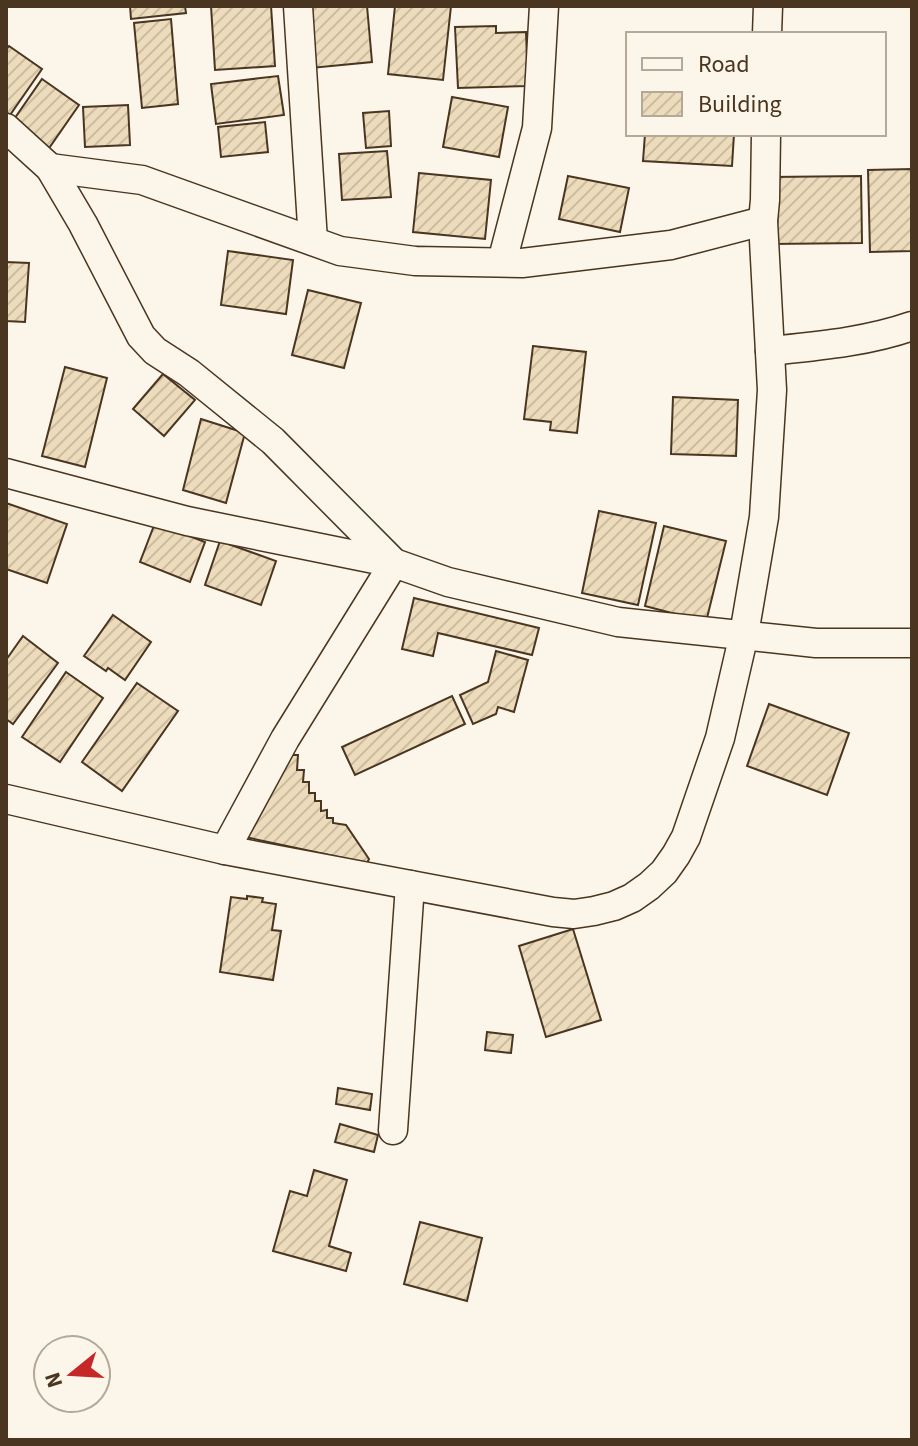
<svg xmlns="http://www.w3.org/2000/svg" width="918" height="1446" font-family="'Source Sans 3',sans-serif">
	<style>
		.building { fill: url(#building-hatch); stroke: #4a3520; stroke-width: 2 }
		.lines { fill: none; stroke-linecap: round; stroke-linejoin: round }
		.minor-casing { stroke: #4a3520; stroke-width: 31 }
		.minor { stroke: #fbf6e9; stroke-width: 28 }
	</style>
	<defs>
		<pattern id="building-hatch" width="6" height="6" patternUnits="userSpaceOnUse" patternTransform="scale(2)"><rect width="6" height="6" fill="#ecdcbc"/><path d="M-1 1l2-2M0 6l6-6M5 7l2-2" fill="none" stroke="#ccbda1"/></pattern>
	</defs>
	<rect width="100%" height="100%" fill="#fbf6e9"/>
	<g class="building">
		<path d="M130 6H185L186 13 131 19Z"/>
		<path d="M211 6H271L275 66 215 70Z"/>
		<path d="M306 6H367L372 62 311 68Z"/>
		<path d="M395 6H451L443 80 388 74Z"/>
		<path d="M171 19 178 104 142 108 134 23Z"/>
		<path d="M496 26V33L526 32 528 86 458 88 455 27Z"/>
		<path d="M9 46 42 69 10 115 6 112V50Z"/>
		<path d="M278 76 284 115 216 124 211 84Z"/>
		<path d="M42 79 79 105 47 151 10 125Z"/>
		<path d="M452 97 508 107 499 157 443 147Z"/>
		<path d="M128 105 130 145 85 147 83 107Z"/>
		<path d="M389 111 391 146 366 148 363 113Z"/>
		<path d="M265 122 268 152 221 157 218 127Z"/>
		<path d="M645 134H734L732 166 643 161Z"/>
		<path d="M387 151 391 197 342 200 339 154Z"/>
		<path d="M912 169V251L870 252 868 170Z"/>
		<path d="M419 173 491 180 485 239 413 232Z"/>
		<path d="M568 176 629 188 620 232 559 219Z"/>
		<path d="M861 176 862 243 771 244V177Z"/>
		<path d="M228 251 293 260 286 314 221 305Z"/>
		<path d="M6 262 29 263 25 322 6 321Z"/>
		<path d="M308 290 361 303 344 368 292 355Z"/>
		<path d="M533 346 586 352 577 433 550 430 551 422 524 419Z"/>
		<path d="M65 367 107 378 85 467 42 456Z"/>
		<path d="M163 374 195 400 164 436 133 409Z"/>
		<path d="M673 397 738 400 736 456 671 454Z"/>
		<path d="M201 419 245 433 226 503 183 490Z"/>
		<path d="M6 503 67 524 47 583 6 569Z"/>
		<path d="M599 511 656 523 638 605 582 593Z"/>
		<path d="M155 523 205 542 190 582 140 562Z"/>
		<path d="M664 526 726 541 706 622 645 606Z"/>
		<path d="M220 541 276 561 261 605 205 585Z"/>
		<path d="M414 598 539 628 532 655 438 633 433 656 402 649Z"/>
		<path d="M113 615 151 642 125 680 108 668 106 671 84 656Z"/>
		<path d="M23 636 58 663 13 724 6 719V660Z"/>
		<path d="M496 651 528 660 514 712 498 707 496 714 473 724 460 695 488 682Z"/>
		<path d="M66 672 103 698 60 762 22 737Z"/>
		<path d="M137 683 178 711 122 791 82 762Z"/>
		<path d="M452 696 465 724 355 775 342 747Z"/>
		<path d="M769 704 849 733 827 795 747 766Z"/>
		<path d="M282 755H298L297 770H304L303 782H309V793H315V801H321V811L327 810V818H333V823L346 825 369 859 367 863 245 837Z"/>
		<path d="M247 896 263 898 262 902 276 904 272 930 281 931 273 980 220 972 231 897 247 899Z"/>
		<path d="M573 929 601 1020 546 1037 519 946Z"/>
		<path d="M487 1032 513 1035 511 1053 485 1050Z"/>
		<path d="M338 1088 372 1094 370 1110 336 1104Z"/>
		<path d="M340 1124 378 1135 374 1152 335 1142Z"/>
		<path d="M314 1170 347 1180 329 1246 351 1253 346 1271 273 1251 290 1191 307 1196Z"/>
		<path d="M420 1222 482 1238 467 1301 404 1284Z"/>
	</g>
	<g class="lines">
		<defs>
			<g id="minor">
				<path d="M298 6 313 241"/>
				<path d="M767 34 768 6"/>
				<path d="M6 128 50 168 83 224 141 336 155 351 189 373 273 441 394 563 448 582 618 622 816 643H912"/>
				<path d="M50 168 142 180 340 251 415 261 522 263 671 245 763 221"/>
				<path d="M502 262 537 128 544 6"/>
				<path d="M770 351C818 346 866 342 912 326"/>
				<path d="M6 473 187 521 394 563 285 739 225 850"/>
				<path d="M6 799 225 850 553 912 574 914 594 911 614 906 632 898 649 886 664 872 676 855 686 837 720 738 744 634 764 517 772 390 763 221 765 200 766 134"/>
				<path d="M393 1130 410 885"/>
			</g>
		</defs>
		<use href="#minor" class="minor-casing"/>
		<use href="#minor" class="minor"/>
	</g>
	<rect width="918" height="1446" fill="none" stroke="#4a3520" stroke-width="16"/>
	<rect x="626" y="32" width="260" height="104" fill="#fbf6e9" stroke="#b4a999" stroke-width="2"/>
	<rect x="642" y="58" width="40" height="12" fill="#fbf6e9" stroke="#b4a999" stroke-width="2"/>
	<text x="698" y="72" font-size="24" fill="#4a3520">Road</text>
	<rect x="642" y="92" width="40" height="24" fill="url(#building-hatch)" stroke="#b4a999" stroke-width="2"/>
	<text x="698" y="112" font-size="24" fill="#4a3520">Building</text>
	<g transform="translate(72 1374) rotate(252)"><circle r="38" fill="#fbf6e9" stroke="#b4a999" stroke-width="2"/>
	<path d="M0-6L14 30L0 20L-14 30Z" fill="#c62828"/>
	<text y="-12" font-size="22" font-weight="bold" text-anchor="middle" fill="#4a3520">N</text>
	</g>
</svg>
